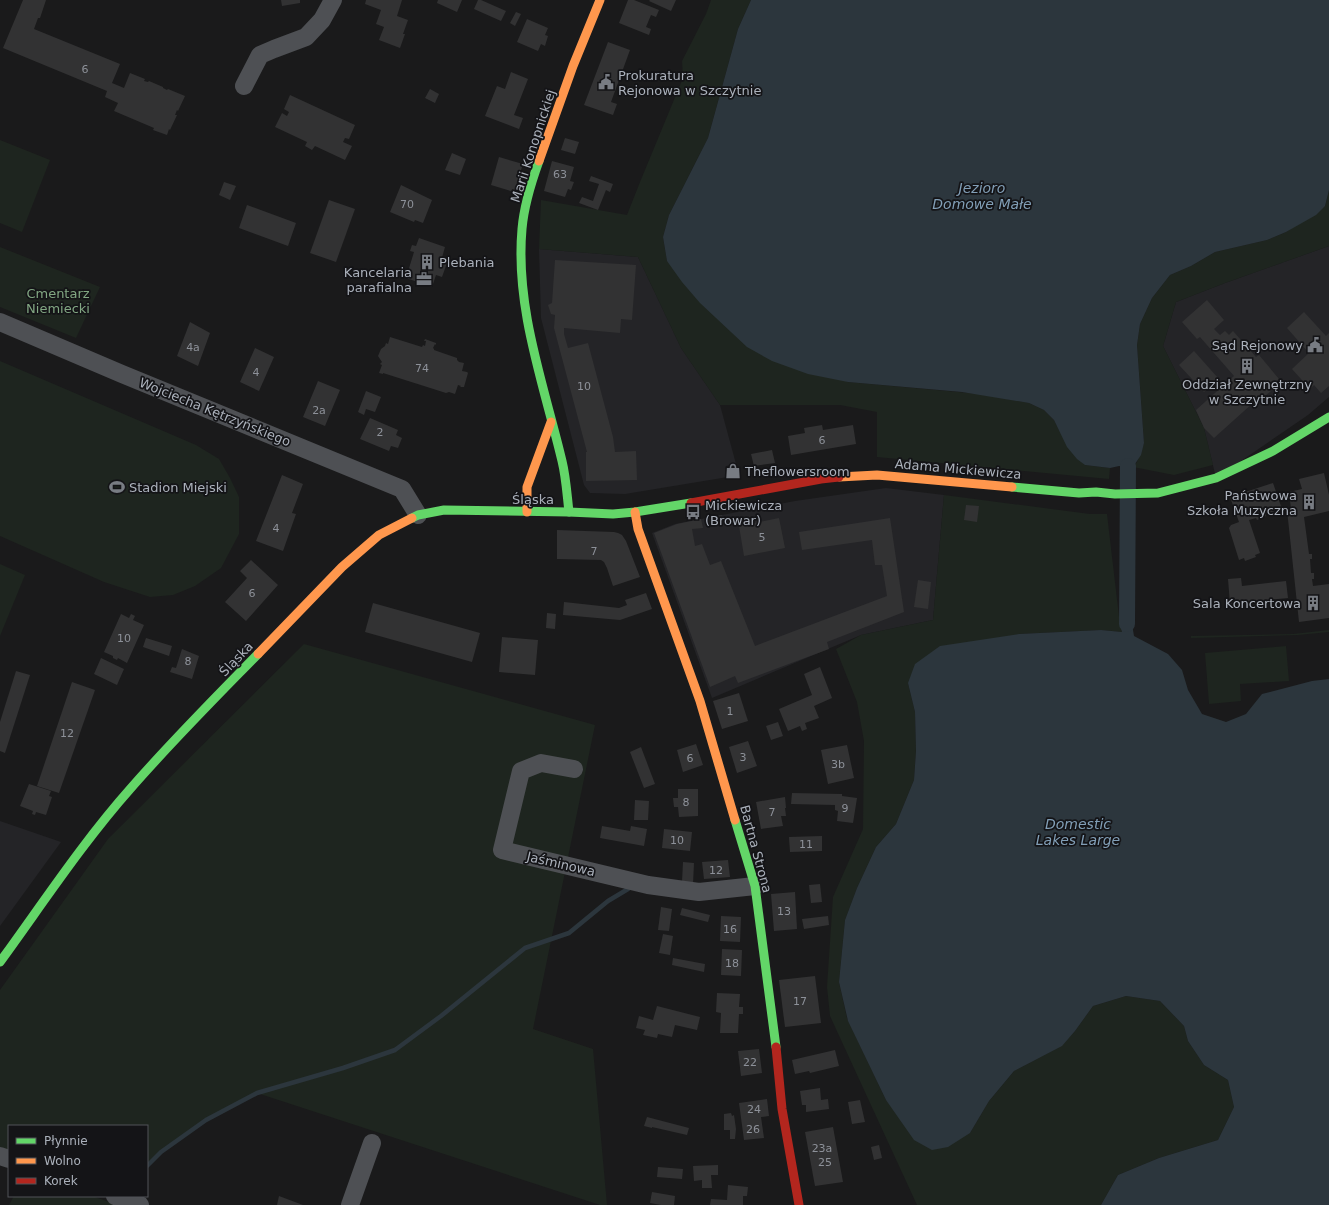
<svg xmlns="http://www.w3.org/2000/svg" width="1329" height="1205" font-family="'DejaVu Sans',sans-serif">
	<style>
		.built { fill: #242427 }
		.green { fill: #1e251f }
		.water { fill: #2c363d }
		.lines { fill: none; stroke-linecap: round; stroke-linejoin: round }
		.stream { stroke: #2c363d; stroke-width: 4.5 }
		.canal { stroke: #2c363d; stroke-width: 16 }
		.building { fill: #323233 }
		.street { stroke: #4e5054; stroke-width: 18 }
		.fast { stroke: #63d668; stroke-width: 9 }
		.slow { stroke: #ff974d; stroke-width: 9 }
		.jam { stroke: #b3261e; stroke-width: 9 }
		.labels { text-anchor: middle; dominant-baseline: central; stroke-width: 3.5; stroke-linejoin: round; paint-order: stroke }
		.number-label { font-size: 11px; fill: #8d9199 }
		.poi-label { font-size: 13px; fill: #abb1bb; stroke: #141417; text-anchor: start }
		.street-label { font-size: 13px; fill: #abb1bb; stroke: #141417 }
		.park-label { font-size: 13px; fill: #82a783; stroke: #141417 }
		.water-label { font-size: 14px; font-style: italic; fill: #829fb7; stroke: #141417 }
	</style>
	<rect width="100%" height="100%" fill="#1a1a1b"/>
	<g class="built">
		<path d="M1329 246V397L1308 415 1216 478 1204 428 1163 346 1176 302 1225 283Z"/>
		<path d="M539 249 638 257 681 348 720 405 736 464 726 466 728 477 625 494 590 493 584 485 541 318Z"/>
		<path d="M886 488 944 495 933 620 861 635 712 698 652 533 675 524 795 501Z"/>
		<path d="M0 821 61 842 0 926Z"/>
	</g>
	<g class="green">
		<path d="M711 0H751L738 29 708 138 669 215 663 237 667 261 848 382 980 394 1029 403 1044 410 1054 420 1059 430 1085 465 1110 468 1109 479 877 457V412L840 405H720L681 348 638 257 539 249 541 200 627 215 640 182 683 78 682 61 706 14Z"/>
		<path d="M0 140 50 160 22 232 0 223Z"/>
		<path d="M1329 190V246L1225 283 1176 302 1163 346 1204 428 1213 465 1174 475 1133 467 1137 462 1144 443 1137 345 1140 324 1152 298 1170 275 1191 266 1215 252 1267 240 1286 232 1325 206Z"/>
		<path d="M0 247 100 287 76 338 0 307Z"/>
		<path d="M0 361 196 445 219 459 230 478 239 497V534L221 568 195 586 173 595 150 597 104 582 0 536Z"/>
		<path d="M944 495 1090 514H1107L1120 625 1122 632 1101 630 1019 634 908 683 915 712 916 751 914 780 896 824 876 847 857 888 845 920 839 982 847 1018 886 1100 970 1133 989 1101 1014 1071 1061 1046 1075 1031 1093 1006 1126 996 1160 1001 1184 1026 1188 1041 1204 1065 1228 1080 1234 1107 1218 1140 1159 1158 1118 1175 1101 1205H917L830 1016 827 987 833 897 863 829 864 741 857 702 836 649 861 635 933 620Z"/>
		<path d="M0 564 25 575 0 636Z"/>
		<path d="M1329 630V632L1298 635 1191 638V636L1293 634Z"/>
		<path d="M304 644 595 725 533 1029 593 1049 607 1205H600L257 1093 206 1120 147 1163V1126H9V1150L0 1147V990L108 839Z"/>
		<path d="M1286 646 1289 681 1240 684 1241 701 1209 704 1205 653Z"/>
		<path d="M14 1196H92L118 1205H9Z"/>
	</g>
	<g class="water">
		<path d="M751 0H1329V190L1325 206 1316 215 1286 232 1267 240 1215 252 1191 266 1170 275 1152 298 1140 324 1137 345 1144 443 1141 455 1133 467 1119 466 1110 468 1085 465 1077 459 1067 447 1054 420 1044 410 1029 403 962 392 848 382 808 374 772 361 747 347 700 303 682 282 667 261 663 237 669 215 708 138 738 29Z"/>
		<path d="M1127 624H1132L1134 636 1168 654 1182 670 1188 690 1202 714 1226 722 1246 714 1262 694 1312 681 1329 679V1205H1101L1118 1175 1159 1158 1218 1140 1234 1107 1228 1080 1204 1065 1188 1041 1184 1026 1160 1001 1126 996 1093 1006 1075 1031 1062 1046 1014 1071 989 1101 970 1133 948 1147 932 1150 914 1140 886 1100 848 1021 839 982 845 920 857 888 876 847 896 824 914 780 916 751 915 712 908 683 915 664 940 646 1019 634 1101 630 1122 632 1120 625Z"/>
	</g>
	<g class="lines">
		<path class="stream" d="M147 1166 161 1152 206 1120 257 1093 343 1068 395 1050 441 1016 525 948 569 933 608 901 628 889"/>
		<path class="canal" d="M1127 624 1128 466"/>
	</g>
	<g class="building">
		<path d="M23 0H46L40 18H38L34 29 120 64 112 83 124 88 130 73 145 79 144 81 148 82 149 81 163 87V88L167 90 168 89 185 96 178 111 177 110 175 115H177L170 130 169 129 167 135 153 130 154 128 114 111 118 103 105 97 107 91 3 48Z"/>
		<path d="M281 0H300V3L282 6Z"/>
		<path d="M366 0H402L397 16 408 20 403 34H405L400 48 379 40 384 27 376 24 381 10 365 4Z"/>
		<path d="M438 0H462L457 12 437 3Z"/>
		<path d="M478 0H481L506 11 501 21 474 9Z"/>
		<path d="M628 0H634L659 10 656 17 651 15 646 27 651 29 649 35 619 23Z"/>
		<path d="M650 0H676L671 11 649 1Z"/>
		<path d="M516 12 521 14 515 26 510 23Z"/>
		<path d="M527 19 548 28 545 35 548 36 545 46 541 44 538 51 517 42Z"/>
		<path d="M608 42 630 50 611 102 617 104 613 115 584 105Z"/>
		<path d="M511 72 528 79 514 115 523 118 519 129 485 116 497 86 505 89Z"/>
		<path d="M430 89 439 94 435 103 425 98Z"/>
		<path d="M290 95 355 125 349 139 345 138 343 142 352 146 345 160 315 146 312 150 305 146 307 142 275 127 282 113 287 116 289 112 284 109Z"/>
		<path d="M565 138 579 142 575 154 561 150Z"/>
		<path d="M452 153 466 159 460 175 445 170Z"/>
		<path d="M499 157 523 164 514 192 491 185Z"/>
		<path d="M552 161 574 167 570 181 574 182 571 190 568 189 565 197 544 191Z"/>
		<path d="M591 176 613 184 610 192 606 190 598 210 579 203 582 197 593 201 599 184 589 181Z"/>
		<path d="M224 182 236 186 230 200 219 195Z"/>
		<path d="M401 185 432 200 423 223 415 220 414 222 390 212Z"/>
		<path d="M329 200 355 209 336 262 310 253Z"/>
		<path d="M247 205 296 223 288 246 239 228Z"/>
		<path d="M419 238 445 247 441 261 447 263 442 277 436 275 432 287 406 278 414 252 410 251 412 245 416 246Z"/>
		<path d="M555 260 636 265 632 320 621 319 620 333 564 328V334L568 348 588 343 613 437 615 452 636 451 637 480 586 481V452H587L554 328 555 315 551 314 548 305 552 303Z"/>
		<path d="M1207 300 1224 320 1214 329 1220 335 1225 331 1229 335 1233 331 1256 357 1259 355 1279 379 1269 388 1271 391 1265 396 1263 394 1214 438 1204 428 1196 410 1234 376 1200 337 1197 339 1182 322Z"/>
		<path d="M1304 312 1326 336 1329 333V386L1321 393 1314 385 1310 389 1292 369 1309 353 1287 328Z"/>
		<path d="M190 322 210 333 198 366 177 356Z"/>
		<path d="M390 337 422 347 423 345 425 346 426 341H424L425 339 436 343V345L435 344 433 348 434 349V350L457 358V360L459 362 464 363 462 371 467 372 468 373 464 387H460L461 386 458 385 455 394 449 392 446 393 383 373V374L379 373 382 365 380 364 382 362 378 356 381 349 385 346 386 343 388 344Z"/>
		<path d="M255 348 274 357 259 391 240 382Z"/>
		<path d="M1194 351 1218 378 1204 392 1179 365Z"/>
		<path d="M318 381 340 390 325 426 303 417Z"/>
		<path d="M366 391 381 397 375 412 366 409 364 415 358 412Z"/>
		<path d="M370 418 398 430 396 435 402 438 398 448 391 446 389 451 360 439Z"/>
		<path d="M822 425 823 430 853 425 856 444 791 455 788 436 805 433 804 428Z"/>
		<path d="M772 450 775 463 754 466 751 454Z"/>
		<path d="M737 467 738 474 729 475 727 468Z"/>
		<path d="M1324 473 1329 495V511L1304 517 1309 554H1312V559H1310L1311 573H1314V579H1312L1313 586 1329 584V618L1299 622 1287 510 1291 509 1289 492 1302 489 1299 479Z"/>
		<path d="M282 475 303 484 292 513 296 514 283 551 256 541Z"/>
		<path d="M1273 483 1282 509 1266 514V516L1257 520 1256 518 1249 520 1260 553 1255 555 1256 557 1245 561 1244 558 1239 560 1229 528 1231 525 1239 522 1230 497Z"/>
		<path d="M966 505 979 506 977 522 964 520Z"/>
		<path d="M722 515 724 523 711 525 710 517Z"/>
		<path d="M779 518 785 548 744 556 739 526Z"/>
		<path d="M890 518 904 612 827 642 829 649 738 683 735 676 710 687 654 533 677 524 701 519 703 528 692 529 695 546 702 544 710 565 721 561 755 646 887 596 882 565H875L872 540 802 550 799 532Z"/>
		<path d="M557 530 614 532 618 533 622 535 626 541 640 577 613 586 607 568 604 562 601 560 557 559Z"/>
		<path d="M251 560 278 585 246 621 225 602 247 578 240 571Z"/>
		<path d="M1241 578 1242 586 1286 581 1288 598 1230 604 1228 579Z"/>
		<path d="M918 580 931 582 928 609 914 607Z"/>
		<path d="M646 593 652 609 620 620 563 615 564 602 619 608 627 605 625 600Z"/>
		<path d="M373 603 480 633 472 662 365 632Z"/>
		<path d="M547 613 556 614 555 629 546 628Z"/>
		<path d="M121 614 129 618 131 614 135 616 133 620 144 625 127 663 118 658 117 660 113 658V656L104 652Z"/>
		<path d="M502 637 538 640 535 675 499 672Z"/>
		<path d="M146 638 172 646 169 656 143 647Z"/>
		<path d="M182 649 199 656 192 679 170 672 172 667 176 668Z"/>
		<path d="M101 658 124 669 117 685 94 674Z"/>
		<path d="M820 667 832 698 814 706 819 718 805 723 807 729 802 731 800 726 788 731 779 709 812 695 804 674Z"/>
		<path d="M16 671 30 675 5 753 0 751V722Z"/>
		<path d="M72 682 95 690 59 793 37 786Z"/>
		<path d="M739 693 748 721 722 729 713 701Z"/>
		<path d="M778 722 783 736 771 740 766 726Z"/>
		<path d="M748 741 757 766 737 773 729 747Z"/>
		<path d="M696 744 703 765 683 772 677 750Z"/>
		<path d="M847 745 854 778 828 784 821 750Z"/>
		<path d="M641 747 655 784 644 788 630 752Z"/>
		<path d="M29 784 51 791 49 796 52 797 46 815 36 812 35 815 32 814 33 811 20 806Z"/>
		<path d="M678 789H698V816L679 817 678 807H674L673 798H678Z"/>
		<path d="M792 793 842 794V796L857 798 853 823 837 821 838 811 835 810V805L791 804Z"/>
		<path d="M785 797 786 808H785L786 816H781L783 826 761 829 756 802Z"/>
		<path d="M635 800 649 801 648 820H634Z"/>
		<path d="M602 826 630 831 631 826 647 829 644 846 600 838Z"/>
		<path d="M664 829 692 832 690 851 662 848Z"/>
		<path d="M822 836V851L790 852 789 837Z"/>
		<path d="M728 860 730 877 704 879 702 862Z"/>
		<path d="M683 862 694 863 693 884 682 882Z"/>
		<path d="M820 884 822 902 811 903 809 885Z"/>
		<path d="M795 892 797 929 774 931 771 894Z"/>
		<path d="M661 907 672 909 669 931 658 930Z"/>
		<path d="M682 908 710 915 708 922 680 915Z"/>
		<path d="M721 916 741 917 740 942 720 941Z"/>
		<path d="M828 916 829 925 804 929 802 919Z"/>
		<path d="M663 934 673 936 670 955 659 953Z"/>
		<path d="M722 949 742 950 741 976 721 975Z"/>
		<path d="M673 958 705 964 704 972 672 965Z"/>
		<path d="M815 976 821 1023 785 1027 779 980Z"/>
		<path d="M717 993 740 994 739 1007H743V1014H739L738 1033H720L721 1013 716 1012Z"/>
		<path d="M657 1006 700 1017 697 1030 675 1025 672 1037 658 1034 657 1038 643 1035 645 1030 636 1028 639 1016 653 1020Z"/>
		<path d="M759 1049 762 1073 741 1076 738 1051Z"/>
		<path d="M835 1050 839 1066 810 1073 809 1071 795 1074 792 1060Z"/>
		<path d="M820 1088 821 1100 828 1099 829 1109 806 1112V1105H802L800 1091Z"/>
		<path d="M767 1099 769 1116 761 1117 764 1138 744 1140 739 1103Z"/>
		<path d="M860 1100 865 1122 852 1124 848 1102Z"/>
		<path d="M731 1113 732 1116 734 1115 736 1129 735 1139H730V1130H724V1114Z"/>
		<path d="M647 1117 689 1128 687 1135 652 1127V1128L644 1126Z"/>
		<path d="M833 1127 843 1182 815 1186 805 1132Z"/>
		<path d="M879 1145 882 1158 874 1160 871 1147Z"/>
		<path d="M718 1165V1175H711L712 1188H702V1180L694 1181 693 1166Z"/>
		<path d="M658 1167 683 1169 682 1179 657 1177Z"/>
		<path d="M728 1185 748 1187 747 1196H743V1205H710L711 1199 727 1200Z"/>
		<path d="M652 1192 675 1196 674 1205H661L650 1203Z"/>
		<path d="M279 1196 303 1205H277Z"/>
	</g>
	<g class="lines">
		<g class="street">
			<path d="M244 86 260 55 274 49 306 37 322 20 333 0"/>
			<path d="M0 322 122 374 397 487 402 489 418 515"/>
			<path d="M574 769 541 763 521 771 502 850 648 885 699 892 755 886"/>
			<path d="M0 1156 9 1159"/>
			<path d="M115 1196 140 1205"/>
			<path d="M350 1205 372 1143"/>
		</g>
		<g class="fast">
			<path d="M539 161C531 183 524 205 522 229 515 308 544 385 562 461 566 477 567 495 569 512"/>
			<path d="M1012 487 1079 493 1096 492 1115 494 1158 493 1216 478 1273 451 1329 417"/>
			<path d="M412 518 418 515 444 510 569 512 613 514 635 512 691 503"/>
			<path d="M735 820 755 886 776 1047"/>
			<path d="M0 962C43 903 83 842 131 788 172 741 215 698 258 654"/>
		</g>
		<g class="slow">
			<path d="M539 161 573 66 600 0"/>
			<path d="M839 477 877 475 1012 487"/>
			<path d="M527 512V487L551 422"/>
			<path d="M635 512 638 529 700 701 735 820"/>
			<path d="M258 654 342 567 379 535 412 518"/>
		</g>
		<g class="jam">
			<path d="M691 503 821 479 839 477"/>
			<path d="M776 1047 782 1109 799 1205"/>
		</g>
	</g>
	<defs>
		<symbol id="civic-bare" viewBox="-9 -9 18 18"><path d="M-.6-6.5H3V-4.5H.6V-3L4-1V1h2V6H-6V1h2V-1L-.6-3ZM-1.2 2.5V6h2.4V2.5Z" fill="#787c83" stroke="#141417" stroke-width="2.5" paint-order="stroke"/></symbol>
		<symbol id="building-bare" viewBox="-9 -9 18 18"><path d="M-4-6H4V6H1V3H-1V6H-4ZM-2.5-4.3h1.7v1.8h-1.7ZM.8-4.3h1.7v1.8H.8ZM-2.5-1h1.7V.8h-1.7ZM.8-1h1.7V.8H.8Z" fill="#787c83" stroke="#141417" stroke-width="2.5" paint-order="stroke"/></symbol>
		<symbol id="office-bare" viewBox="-9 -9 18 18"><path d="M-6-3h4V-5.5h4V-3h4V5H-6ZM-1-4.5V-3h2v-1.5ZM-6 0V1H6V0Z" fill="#787c83" stroke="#141417" stroke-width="2.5" paint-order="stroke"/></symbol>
		<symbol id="shop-bare" viewBox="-9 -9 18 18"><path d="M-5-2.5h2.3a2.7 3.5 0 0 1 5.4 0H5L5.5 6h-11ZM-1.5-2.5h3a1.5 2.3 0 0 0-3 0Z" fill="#787c83" stroke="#141417" stroke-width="2.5" paint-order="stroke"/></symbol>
		<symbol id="stadium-bare" viewBox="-9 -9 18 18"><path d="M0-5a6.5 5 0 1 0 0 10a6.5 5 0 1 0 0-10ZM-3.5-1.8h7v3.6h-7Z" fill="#787c83" stroke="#141417" stroke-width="2.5" paint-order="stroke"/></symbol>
		<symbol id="bus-bare" viewBox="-9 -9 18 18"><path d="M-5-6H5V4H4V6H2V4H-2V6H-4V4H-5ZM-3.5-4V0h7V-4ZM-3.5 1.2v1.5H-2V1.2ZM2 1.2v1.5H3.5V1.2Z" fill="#787c83" stroke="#141417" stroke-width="2.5" paint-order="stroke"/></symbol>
	</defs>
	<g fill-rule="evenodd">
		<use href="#civic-bare" x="595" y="71" width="22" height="22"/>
		<use href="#building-bare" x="416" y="251" width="22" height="22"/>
		<use href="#office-bare" x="413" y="268" width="22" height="22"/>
		<use href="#civic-bare" x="1304" y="334" width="22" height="22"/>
		<use href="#building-bare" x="1236" y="355" width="22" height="22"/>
		<use href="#shop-bare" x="722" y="460" width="22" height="22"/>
		<use href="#stadium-bare" x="106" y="476" width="22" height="22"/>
		<use href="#building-bare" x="1298" y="491" width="22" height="22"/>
		<use href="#bus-bare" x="682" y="501" width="22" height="22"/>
		<use href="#building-bare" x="1302" y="592" width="22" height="22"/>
	</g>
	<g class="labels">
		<g class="number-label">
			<text x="85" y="69">6</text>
			<text x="560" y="174">63</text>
			<text x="407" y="204">70</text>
			<text x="193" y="347">4a</text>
			<text x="422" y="368">74</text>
			<text x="256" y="372">4</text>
			<text x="584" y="386">10</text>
			<text x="319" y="410">2a</text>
			<text x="380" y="432">2</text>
			<text x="822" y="440">6</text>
			<text x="276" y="528">4</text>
			<text x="762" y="537">5</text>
			<text x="594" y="551">7</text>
			<text x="252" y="593">6</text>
			<text x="124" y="638">10</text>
			<text x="188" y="661">8</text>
			<text x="730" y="711">1</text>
			<text x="67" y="733">12</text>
			<text x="743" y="757">3</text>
			<text x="690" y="758">6</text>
			<text x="838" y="764">3b</text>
			<text x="686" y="802">8</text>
			<text x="845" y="808">9</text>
			<text x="772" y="812">7</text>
			<text x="677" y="840">10</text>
			<text x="806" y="844">11</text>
			<text x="716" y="870">12</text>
			<text x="784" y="911">13</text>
			<text x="730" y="929">16</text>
			<text x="732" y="963">18</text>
			<text x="800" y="1001">17</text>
			<text x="750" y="1062">22</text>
			<text x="754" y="1109">24</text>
			<text x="753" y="1129">26</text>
			<text x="822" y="1148">23a</text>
			<text x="825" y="1162">25</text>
		</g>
		<g class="poi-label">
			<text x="618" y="75">Prokuratura<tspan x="618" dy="15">Rejonowa w Szczytnie</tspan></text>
			<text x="439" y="262">Plebania</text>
			<text x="412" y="272" text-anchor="end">Kancelaria<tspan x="412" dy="15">parafialna</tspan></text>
			<text x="1303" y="345" text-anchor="end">Sąd Rejonowy</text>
			<text x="1247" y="384" text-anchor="middle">Oddział Zewnętrzny<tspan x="1247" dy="15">w Szczytnie</tspan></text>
			<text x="745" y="471">Theflowersroom</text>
			<text x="129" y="487">Stadion Miejski</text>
			<text x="1297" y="495" text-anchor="end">Państwowa<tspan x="1297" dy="15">Szkoła Muzyczna</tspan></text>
			<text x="705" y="505">Mickiewicza<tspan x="705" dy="15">(Browar)</tspan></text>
			<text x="1301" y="603" text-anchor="end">Sala Koncertowa</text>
		</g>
		<g class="street-label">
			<text transform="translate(533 146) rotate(-72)">Marii Konopnickiej</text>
			<text transform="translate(215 412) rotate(22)">Wojciecha Kętrzyńskiego</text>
			<text transform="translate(958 469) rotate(5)">Adama Mickiewicza</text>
			<text x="533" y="499">Śląska</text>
			<text transform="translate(236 659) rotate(-46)">Śląska</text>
			<text transform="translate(756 849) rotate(75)">Bartna Strona</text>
			<text transform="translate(561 864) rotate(13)">Jaśminowa</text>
		</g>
		<g class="park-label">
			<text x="58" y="293">Cmentarz<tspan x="58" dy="15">Niemiecki</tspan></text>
		</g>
		<g class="water-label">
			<text x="982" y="188">Jezioro<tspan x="982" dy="16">Domowe Małe</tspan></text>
			<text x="1078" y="824">Domestic<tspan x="1078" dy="16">Lakes Large</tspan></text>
		</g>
	</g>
	<rect x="8" y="1125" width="140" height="72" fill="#141417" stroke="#505359"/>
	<rect x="16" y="1138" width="20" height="6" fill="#63d668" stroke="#505359"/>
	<text x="44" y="1145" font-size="12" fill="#abb1bb">Płynnie</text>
	<rect x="16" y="1158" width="20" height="6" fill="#ff974d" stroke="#505359"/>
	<text x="44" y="1165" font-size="12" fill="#abb1bb">Wolno</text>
	<rect x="16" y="1178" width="20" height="6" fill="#b3261e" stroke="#505359"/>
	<text x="44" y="1185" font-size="12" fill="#abb1bb">Korek</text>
</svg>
